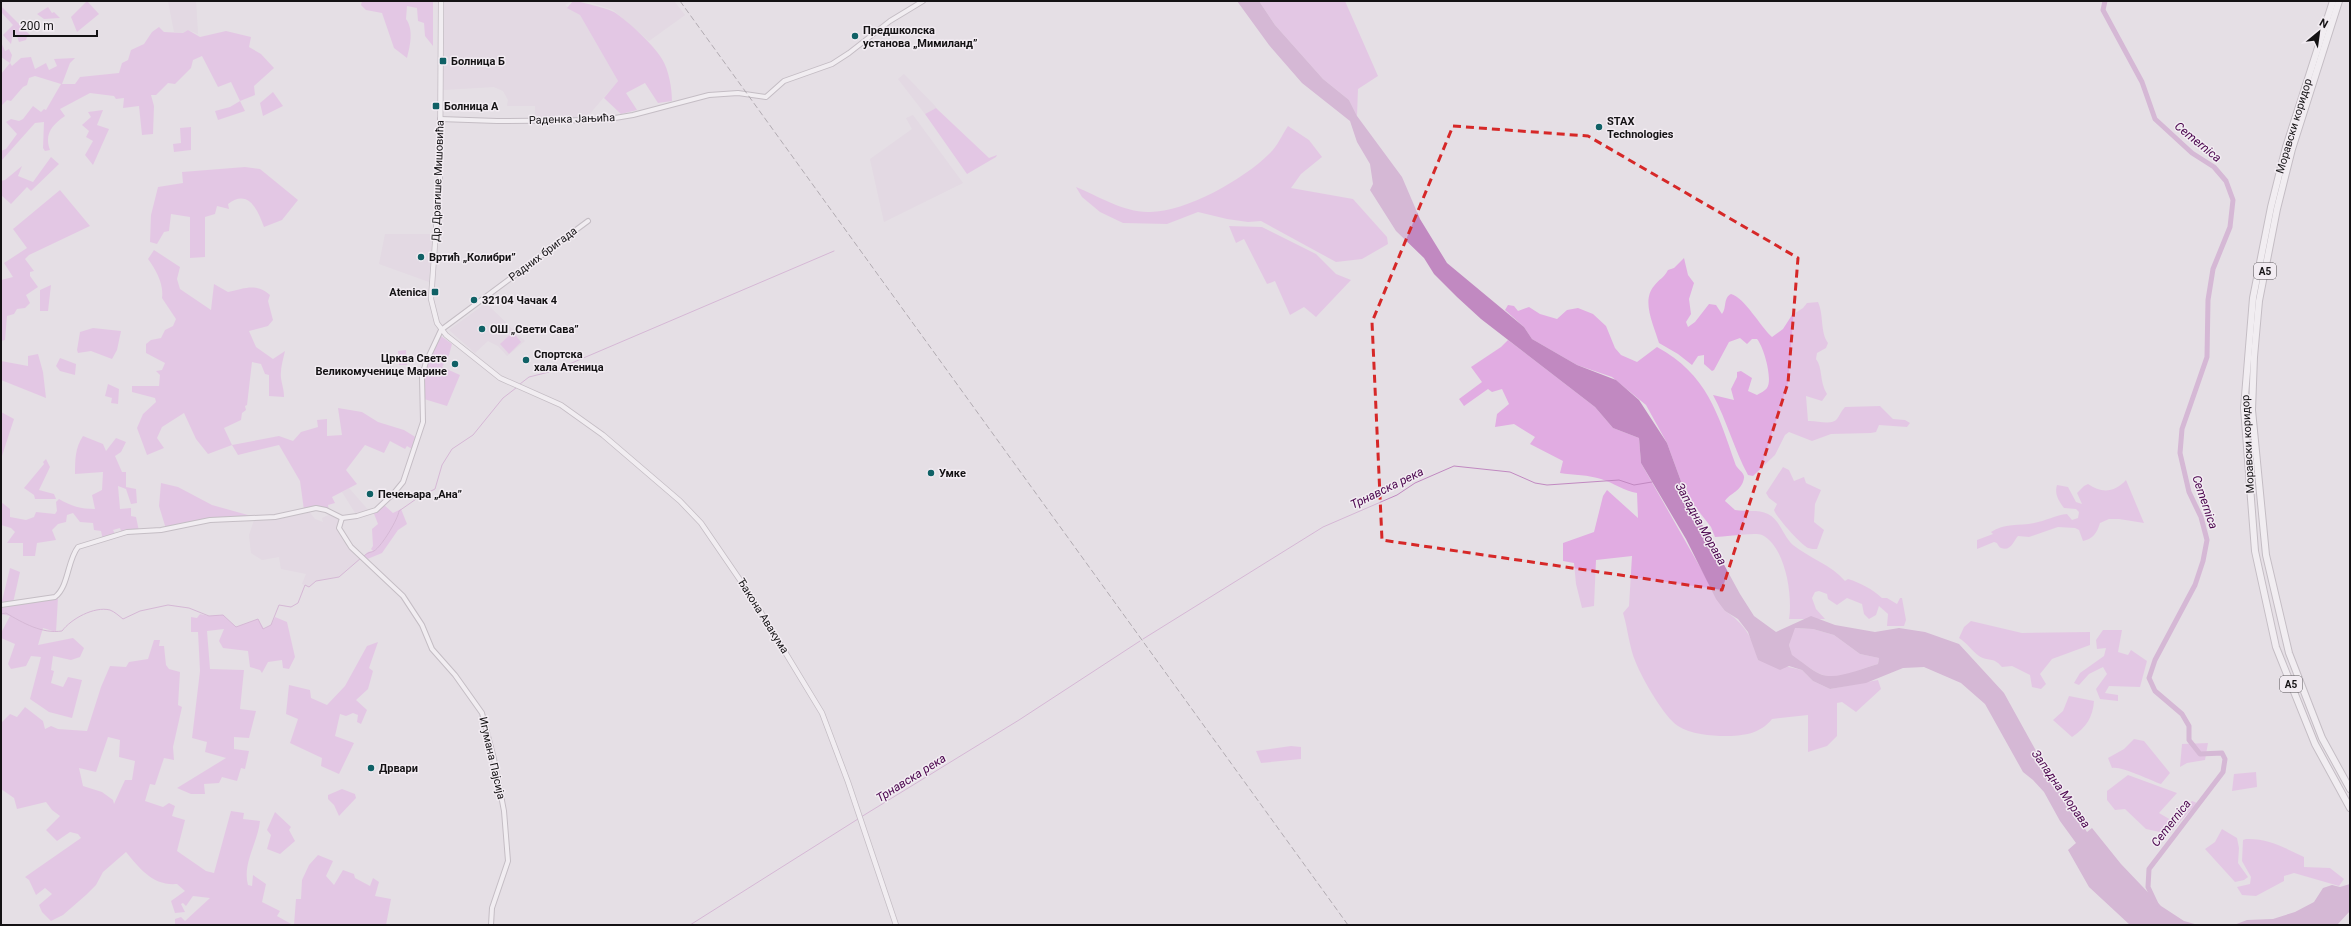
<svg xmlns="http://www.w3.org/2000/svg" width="2351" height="926" font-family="Roboto,sans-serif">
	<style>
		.built { fill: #dfd3df }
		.green { fill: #e1ace2; fill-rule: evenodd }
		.water { fill: #c189c1; fill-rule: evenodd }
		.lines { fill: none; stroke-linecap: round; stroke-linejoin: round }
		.stream { stroke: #c189c1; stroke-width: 1 }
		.river { stroke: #c189c1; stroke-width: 5 }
		.tertiary-casing { stroke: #9c969c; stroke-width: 6 }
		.secondary-casing { stroke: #9c969c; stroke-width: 6 }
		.motorway-casing { stroke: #9c969c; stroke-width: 8 }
		.tertiary { stroke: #fff; stroke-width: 4 }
		.secondary { stroke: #fff; stroke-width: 4.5 }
		.motorway { stroke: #fff; stroke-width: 6 }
		.rail { stroke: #716d71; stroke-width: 1; stroke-dasharray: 6 3; stroke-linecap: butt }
		.marked { fill: none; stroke: #d62828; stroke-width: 3; stroke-dasharray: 8 5; stroke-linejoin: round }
		.poi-dot { fill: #106166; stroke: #f2ecf2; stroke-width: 1.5 }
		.labels { text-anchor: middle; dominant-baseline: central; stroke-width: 3; stroke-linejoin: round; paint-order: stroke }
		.shield { fill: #f2ecf2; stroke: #575357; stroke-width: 1 }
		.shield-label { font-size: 10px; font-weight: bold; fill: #141214 }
		.poi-label { font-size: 11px; font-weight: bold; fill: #141214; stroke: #f2ecf2; text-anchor: start }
		.street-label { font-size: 11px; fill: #141214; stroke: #f2ecf2 }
		.water-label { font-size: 12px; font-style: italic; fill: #4a044d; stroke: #f2ecf2 }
	</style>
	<rect width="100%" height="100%" fill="#e5dfe5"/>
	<g class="built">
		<path d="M168 1H196L198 34 188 30 183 33 174 32Z"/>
		<path d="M443 1H572L565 5 580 15 618 81 587 117 559 119 535 118V106H507L508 100 503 91 494 87 443 90Z"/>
		<path d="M586 1H674L685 15 649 41 613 10Z"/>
		<path d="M904 74 936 107V108L925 114 898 79Z"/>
		<path d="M913 115 963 183 884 222 870 159 912 129 906 118Z"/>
		<path d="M385 234H433L429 282 379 264Z"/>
		<path d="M486 303 525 341 507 356 498 346 488 341 475 353 449 330Z"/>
		<path d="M349 488 370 512 357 516 342 492Z"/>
		<path d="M307 509 315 519 323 522 322 518 333 513 342 518 340 531 362 557 339 577 316 581 309 587 302 584 306 574 281 569 279 557 262 560 251 553 249 535 255 517Z"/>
	</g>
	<g class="green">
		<path d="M87 1 99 14 77 32 71 17Z"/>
		<path d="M362 1H433V46L425 36 424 23 418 21 417 8 407 6 406 19C414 30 410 46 407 58L394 48 382 13 366 10 361 5Z"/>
		<path d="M573 1C579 1 609 9 614 12 629 22 653 44 662 59 669 70 672 89 672 101L658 103 645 83 626 93 637 110 621 114 604 98 618 81 580 15 567 8Z"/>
		<path d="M1259 1H1345L1378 76 1358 89 1357 116 1349 100 1323 79 1275 25Z"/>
		<path d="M1 6 32 37H27L26 40 19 42 14 28 11 44 3 35 13 25 1 12Z"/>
		<path d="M48 7 52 13 54 12 60 18 44 19 37 14Z"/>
		<path d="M159 27 164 32 183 33 188 30 200 37 226 31 251 37 249 47 261 54 274 68 254 86 255 95 240 101 245 111 218 120 215 111 230 107 240 101 231 82 218 87 202 56 193 60 191 68 175 84 168 83 156 95H151L154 106 153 134 142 135 139 106 123 108 124 98 116 99 114 96 90 93 60 109 65 116C52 125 44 134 50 150L45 151 43 148 44 122 35 123 2 160 1 174V151L6 149 17 134 6 122 11 119 19 121 23 119 33 106 41 112 44 109 46 110 61 84 35 76 29 78 27 85 23 87 11 101 7 100 1 106V74L10 63 1 57V42L5 51 9 49 12 55 10 63 12 66 21 58 31 57 35 69 46 63 49 70 57 66 54 59 75 58 70 63 62 84H75L80 77 119 73 122 63 128 60 131 50 144 44 152 32Z"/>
		<path d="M273 92 283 106 263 116 260 103Z"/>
		<path d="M936 108 989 158 997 155 996 157 967 174 925 114Z"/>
		<path d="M103 110 97 125 109 129 93 165 85 155 93 141 86 137 89 131 82 125 91 117 88 112Z"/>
		<path d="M1288 126 1309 140 1322 157 1301 174 1291 188 1353 199 1387 237 1388 244 1362 259 1336 262 1261 221 1248 222 1227 219 1198 212 1167 224 1123 223 1100 212 1082 197 1076 187C1098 196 1125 213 1150 212 1186 212 1244 179 1269 154 1277 147 1282 135 1288 126Z"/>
		<path d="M191 127V150L174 152 173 144 181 143 180 128Z"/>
		<path d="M51 157 59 164 31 191 27 187 11 204 1 195V181L5 180 22 166 18 176 33 182Z"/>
		<path d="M245 167 260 169 298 200 282 220 264 227C258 211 249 188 228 204L229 209 217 206 215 214 205 217V257L190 258V217L171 214 169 231 164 232 157 244 150 242 151 215 158 187 183 183 182 172Z"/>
		<path d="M60 190 90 226 29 255 25 259 34 271 30 272V276L38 287 26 295 30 303 25 308 17 309 14 314 7 316 5 340 1 341V280L13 277 4 263 27 248 13 229Z"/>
		<path d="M1229 226 1262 227 1316 254 1336 274 1351 280 1316 317 1304 307 1290 315 1275 281 1267 284 1244 239 1236 243Z"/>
		<path d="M154 250 180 267 177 279 180 289 211 310 214 284 228 292C246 288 256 283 270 295L268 301 273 320 268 326 249 331 256 347 273 359 285 351C283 360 280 369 281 378 282 385 284 389 284 397L269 396V375L265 374 261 364 252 362 247 405 245 406 246 410 242 413 241 420 224 428 232 445 279 436 293 441 301 432 318 427 317 420 327 419V436L342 435 338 408 362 412 378 422 404 430 417 438 412 449 407 446 405 449 390 441 384 453 365 445 346 470 357 484 332 497 335 503 328 505 329 511 323 509 304 510 300 481 279 445 238 455 232 445 208 454 196 439 184 413 162 427 157 438 164 448 147 455 137 428 143 414 156 402 155 398 132 392V386H159L160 375 156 371 162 370 165 363 146 353V344L151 340 161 338 165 330 173 326 176 319 162 298C164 284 156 270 148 259Z"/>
		<path d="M1684 258 1688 275 1694 283 1689 299 1691 314 1686 322 1688 327 1695 322 1709 304 1716 305 1722 314C1727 308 1723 298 1731 294 1745 298 1760 326 1772 337L1783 329 1792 315 1803 308 1807 303 1818 302C1824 315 1820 332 1828 343L1826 348 1817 353 1816 359C1823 368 1819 381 1827 394L1822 401 1806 396 1808 421C1816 420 1831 426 1837 419 1840 415 1841 411 1845 407L1880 406 1893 419 1905 420 1910 423 1907 427 1879 425 1876 432 1871 433 1831 434 1812 441 1789 432 1785 435 1775 455 1753 476 1748 475C1734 449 1727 421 1713 395L1734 400 1731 389 1737 377V372L1741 371 1752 378 1748 391 1757 395C1760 393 1765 391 1767 388 1773 380 1764 347 1757 339H1752L1747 344 1740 338 1729 342 1714 370 1712 371 1704 364V355L1698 356 1692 365 1678 354 1659 343C1654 326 1641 301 1654 286 1660 278 1663 279 1668 270L1674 268Z"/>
		<path d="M51 285 48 311H40V290Z"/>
		<path d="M1508 305 1514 306 1518 311 1529 307 1540 314 1557 319 1567 310 1578 308 1593 314 1606 326 1615 348 1621 355 1637 362 1657 347C1707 374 1718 414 1735 463 1736 469 1745 472 1744 478 1742 491 1730 493 1725 501L1735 510C1746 512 1758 509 1768 514 1780 520 1783 536 1793 545 1809 558 1832 565 1845 581L1848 579C1861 583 1872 589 1882 598H1887L1897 604 1900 598H1902L1906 620 1904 626H1887L1888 614 1879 606 1876 615 1869 619 1864 614 1862 604 1847 598 1837 605 1828 599 1827 594 1819 591 1815 592 1812 598 1816 609 1825 619H1789C1793 595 1785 546 1762 535 1755 532 1725 537 1715 537L1711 527 1686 495 1687 490 1682 484 1667 443 1646 405 1612 377 1577 365 1532 339 1524 327 1505 310Z"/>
		<path d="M93 328 121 331 117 350 112 359 91 351 78 353 77 350 80 332Z"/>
		<path d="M513 332 521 342 509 354 500 344Z"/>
		<path d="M441 336 452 344 449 355 442 367 460 375 447 406 424 399C424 376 425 355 441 336Z"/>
		<path d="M1508 340 1595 407 1613 428 1639 438 1641 463 1725 611C1744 623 1753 638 1758 660L1802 670 1813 681 1830 689 1878 680 1881 689 1856 712 1842 702 1837 703V736L1827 746 1808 752V715L1772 719C1760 734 1743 736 1725 736 1711 736 1690 734 1678 726 1664 717 1642 678 1636 663 1629 647 1628 629 1623 613L1629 606 1632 556 1596 560 1594 606 1582 608 1576 584 1574 563 1563 561V543L1594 532 1603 496 1607 490 1638 518 1637 493C1624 491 1614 483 1601 479 1589 475 1573 475 1560 473L1563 461 1530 444 1535 437 1514 424 1495 427 1497 414 1509 404 1502 389 1492 392 1488 389 1464 406 1459 399 1482 382 1471 367 1501 347Z"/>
		<path d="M406 350 407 365H399L398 351Z"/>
		<path d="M38 354 43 372 46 398 1 380V361L28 366V356Z"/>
		<path d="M60 358 76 364 75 375 60 371 56 366Z"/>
		<path d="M108 384 119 389 118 404 111 403 112 398 105 396Z"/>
		<path d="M1 412 14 419 1 459Z"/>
		<path d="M83 436 103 444 106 451 116 438 126 442 121 452 115 456 122 472H126V487L136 489 137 503 131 504 126 489 118 486 120 509 131 508V516L136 517 139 531 122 534 120 528 113 530 116 536 103 540 101 531 94 530 93 523 80 522 73 513 67 515 66 522 58 524 52 530 56 540 37 543 35 556H23V543H7L15 532 11 528 1 525V502L10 509V517L26 520 34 517 36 512 55 514 57 511 56 502 59 499C71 506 81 509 95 509L92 495 102 490 103 472 75 474C75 460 75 448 83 436Z"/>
		<path d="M46 459 50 467 39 490 54 494 56 499H35L34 495 24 488 44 464 43 462Z"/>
		<path d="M1783 467 1789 470 1794 481 1804 477 1806 483 1821 490 1815 504 1814 522 1824 530 1817 549C1814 549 1811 549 1808 548 1801 545 1776 517 1774 510L1777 504 1769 498 1766 493Z"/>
		<path d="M2126 480 2144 523 2119 519H2109L2100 523C2097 533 2093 539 2083 541L2079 530 2075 528 2058 527 2029 537 2018 536C2014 540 2011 552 2001 548 1997 546 1999 543 1994 542L1977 549V540L1993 534 1991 532C2004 523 2019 526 2034 523 2045 521 2056 515 2067 514L2072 520 2078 518 2079 512 2076 509 2064 508C2059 501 2054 494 2057 485L2068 487 2076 502 2082 504 2077 493 2084 486 2088 484C2102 494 2115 492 2126 480Z"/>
		<path d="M161 483 178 487 212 505 255 517 234 518 166 529 159 506Z"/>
		<path d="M383 504 393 513 401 509 407 524 398 530 382 553 365 560 364 556 368 552 373 551 371 549 373 546 372 529 378 524 373 511Z"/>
		<path d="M10 568 20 572 13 603 57 596 58 598 56 632 43 628 38 645 73 638 84 648 80 657 71 660 53 656 51 670 54 671 51 683 63 687 68 677 82 680 72 718 49 712 30 699 41 657 31 656 26 666 11 669 8 664 15 644 1 638V633L10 616 1 614V605Z"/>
		<path d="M200 614 209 616 223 615 236 627 258 619 264 629 271 625 275 617 287 622 295 657 289 669 283 668 282 660 268 662 262 673 260 670 250 667 248 651 223 648 219 641 224 629 207 631 210 669 244 670 240 709 256 711 249 738 234 737V749L249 751 245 769 241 768 237 781 222 777 219 783 204 784 205 794H191L177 788 226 758 205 752 207 742 192 738 200 671 198 632H191V617L197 618Z"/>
		<path d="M1971 621 2022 633 2090 632V645L2052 659 2040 674 2046 684 2041 689 2032 687 2030 675 2012 666 2002 667C1993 656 1988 662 1979 656 1972 651 1967 643 1959 638L1964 627Z"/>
		<path d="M1794 628 1813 629 1834 635 1860 654 1879 658 1878 664C1861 668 1838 682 1820 674 1811 670 1801 661 1792 656L1789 645Z"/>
		<path d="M2103 630H2122L2118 652 2128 655 2131 650 2147 661 2140 687 2109 686 2105 693 2118 695V701L2100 699 2096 689 2107 674 2103 667 2089 674 2079 685 2074 683 2080 673 2104 656 2106 648 2097 649 2096 640Z"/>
		<path d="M154 640H160L159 646H164L166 665 169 669 180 672 178 705 182 707 173 747 174 760 164 758 155 785 150 784 145 801 163 807 169 803 175 806 172 816 185 820 177 851 206 871 214 873 231 811 244 813 243 819 260 821C258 842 242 864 248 885L252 886 253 875 266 884 262 902 280 911 277 916 293 925H169L175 924V919L181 917 185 921 210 898 193 896 186 906 183 903 181 904 185 912 175 913 171 901 185 891 177 884C153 886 140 869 126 852L103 872 96 885 86 895 63 915 51 921 42 912 39 905 52 894 45 888 36 895 29 880 25 877 81 838 78 834 70 832 57 841 46 830 60 816 52 810 46 802 17 809 14 798 1 789V723L10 714 17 717 25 707 43 721 45 729 51 726 58 729 87 731 101 687 110 666 126 667 129 662 148 659ZM108 737 120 740 119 757 135 761 132 780H125L114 804 113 800 102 792 83 786 79 768 96 772Z"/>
		<path d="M378 642 369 668 373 671 368 689 356 700 367 710 361 724 357 722 358 715 353 713 346 716 340 714 335 736 354 743 339 774 321 766 322 758 290 743 298 719 286 714 289 685 310 690 311 698 327 705 345 686 367 646Z"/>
		<path d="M2069 696 2094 701C2093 717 2086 728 2072 737L2053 720 2063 711Z"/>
		<path d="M2134 739 2144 741 2170 773 2161 784C2149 780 2122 766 2112 768L2108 758 2124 749Z"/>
		<path d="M2208 743 2205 760 2187 763 2180 767 2182 744Z"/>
		<path d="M1291 746 1301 747V759L1261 763 1256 751Z"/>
		<path d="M2256 772 2257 787 2232 791 2234 774Z"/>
		<path d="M2128 775 2177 793 2159 813 2171 820 2192 801 2197 803 2169 834 2146 829 2125 809 2115 810 2107 800V791Z"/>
		<path d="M342 789 355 794 356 798 339 816 334 805 328 799V795Z"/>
		<path d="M275 812 291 827 289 830 295 841 280 854 267 849 271 835 267 830Z"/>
		<path d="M2222 829 2237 838 2239 848 2238 863 2248 877 2244 880 2235 882 2205 849 2215 842Z"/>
		<path d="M2246 839C2268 838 2285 848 2304 857V867L2330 868 2344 879 2339 886 2294 873 2284 876V881L2256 896 2242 895 2237 887 2250 884 2251 877 2242 861 2243 840Z"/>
		<path d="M318 855 333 861 326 876 334 885 343 870 354 874 355 878 370 886 373 878 379 882 375 896 391 899 386 925H294L296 899H301L302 880 309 865Z"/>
	</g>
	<path class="water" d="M1237 1H1259L1275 25 1323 79 1349 100 1357 116 1402 177 1420 219 1447 263 1524 327 1532 339 1577 365 1616 380 1639 400 1667 443 1686 495 1740 594 1754 616 1776 632 1811 616 1835 625 1875 632 1899 628 1925 632 1959 644 2004 693 2035 749 2087 832 2092 828 2121 864 2161 906 2184 921 2198 925H2234L2247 920 2273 919 2295 912 2314 902 2323 888 2332 885 2340 887 2350 884V911L2337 925H2130L2089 887 2068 850 2076 843 2060 821 2044 792 2033 780 2023 772 1985 704 1961 683 1924 667 1903 668 1866 683 1830 689 1813 681 1802 670 1789 666 1780 670 1758 660 1748 632 1738 619 1725 611 1716 599 1686 539 1641 463 1639 438 1613 428 1595 407 1481 319 1457 297 1434 274 1424 258 1396 231 1370 190 1373 184 1370 164 1357 142 1350 121 1302 83 1269 45ZM1795 628 1813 629 1834 635 1860 654 1879 658 1878 664C1862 668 1836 681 1820 674 1811 670 1801 661 1792 655L1789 645Z"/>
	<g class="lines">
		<g class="stream">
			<path d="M520 384 529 377 553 371 834 251"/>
			<path d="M364 556C368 552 370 553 374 551 382 546 398 519 399 511L419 497 435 489 442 465 452 449 473 435 503 398 516 388"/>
			<path d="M1 614 6 613C23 623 42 634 62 631 71 619 94 606 110 610 115 612 119 616 123 619L140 611 168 605 189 608 209 616 223 615 236 627 258 619 263 629 271 625 279 605 291 607 298 603 305 585 309 587 316 581 339 577 361 558"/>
			<path d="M1143 639 1323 527 1397 495 1415 483 1454 466 1510 472 1535 483 1547 485 1619 480 1634 485 1652 482"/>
			<path d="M861 817 1019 720 1140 641"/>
			<path d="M690 925 858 819"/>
		</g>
		<path class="river" d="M2105 1 2103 10 2142 82 2155 119 2192 153 2214 167 2226 181 2233 200 2230 227 2213 269 2208 300 2207 357 2182 429 2180 453 2189 492 2201 517 2207 540 2203 561 2195 585 2155 660 2149 678 2155 691 2182 714 2189 726V740L2200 754 2222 753 2225 759 2223 772 2149 869 2148 887 2156 904"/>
		<defs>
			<g id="tertiary">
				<path d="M440 119 497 121 603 120 633 115 709 95 738 93 766 97 784 81 832 64 849 53 890 21 923 1"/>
				<path d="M342 518 339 528 351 547 403 596 422 625 432 649 455 675 482 713 494 759 504 811 508 861 492 908 491 925"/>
				<path d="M342 518 357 516 376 510 394 493 403 482 423 422 422 376 426 362 441 330 588 221"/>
				<path d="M1 605 55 597C69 586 67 561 78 547L127 532 161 530 210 520 275 517 316 508 326 510 342 518"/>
			</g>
			<path id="secondary" d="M441 1 440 174 431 299 437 323 446 335 500 378 561 405 603 435 680 501 701 523 751 596 822 713 848 782 896 925"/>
			<g id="motorway">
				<path d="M2333 1 2286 147 2271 207 2253 298 2244 408 2255 551 2276 647 2315 744 2350 808"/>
				<path d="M2339 1 2292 149 2277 209 2259 301 2254 357 2252 410 2266 555 2289 653 2322 738 2350 789"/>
			</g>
		</defs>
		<use href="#tertiary" class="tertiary-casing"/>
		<use href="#secondary" class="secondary-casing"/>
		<use href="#motorway" class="motorway-casing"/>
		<use href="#tertiary" class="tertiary"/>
		<use href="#secondary" class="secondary"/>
		<use href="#motorway" class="motorway"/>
		<path class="rail" d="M680 1 1348 925"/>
	</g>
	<path d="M0 0H2351V926H0ZM1453 126 1588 136 1798 258 1788 383 1722 590 1382 540 1372 322Z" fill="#e5dfe5" fill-opacity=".55" fill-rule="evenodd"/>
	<path class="marked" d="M1453 126 1588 136 1798 258 1788 383 1722 590 1382 540 1372 322Z"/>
	<g class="poi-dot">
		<circle cx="855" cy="36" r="4"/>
		<rect x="439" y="57" width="8" height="8" rx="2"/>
		<rect x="432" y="102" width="8" height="8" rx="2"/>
		<circle cx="1599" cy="127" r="4"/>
		<circle cx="421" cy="257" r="4"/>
		<rect x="431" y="288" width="8" height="8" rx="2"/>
		<circle cx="474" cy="300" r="4"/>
		<circle cx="482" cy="329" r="4"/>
		<circle cx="526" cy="360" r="4"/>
		<circle cx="455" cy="364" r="4"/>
		<circle cx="931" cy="473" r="4"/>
		<circle cx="370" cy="494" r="4"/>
		<circle cx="371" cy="768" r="4"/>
	</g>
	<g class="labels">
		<g class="shield">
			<rect x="2254" y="263" width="22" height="16" rx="3"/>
			<rect x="2280" y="676" width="22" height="16" rx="3"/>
		</g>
		<g class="shield-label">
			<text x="2265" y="271">A5</text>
			<text x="2291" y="684">A5</text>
		</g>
		<g class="poi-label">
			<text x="863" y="30">Предшколска<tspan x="863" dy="13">установа „Мимиланд”</tspan></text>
			<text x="451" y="61">Болница Б</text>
			<text x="444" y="106">Болница А</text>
			<text x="1607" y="121">STAX<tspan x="1607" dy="13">Technologies</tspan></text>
			<text x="429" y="257">Вртић „Колибри”</text>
			<text x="427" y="292" text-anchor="end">Atenica</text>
			<text x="482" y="300">32104 Чачак 4</text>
			<text x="490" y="329">ОШ „Свети Сава”</text>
			<text x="534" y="354">Спортска<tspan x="534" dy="13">хала Атеница</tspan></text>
			<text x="447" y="358" text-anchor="end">Црква Свете<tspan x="447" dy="13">Великомученице Марине</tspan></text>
			<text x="939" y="473">Умке</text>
			<text x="378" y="494">Печењара „Ана”</text>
			<text x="379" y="768">Дрвари</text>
		</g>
		<g class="street-label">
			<text transform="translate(572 119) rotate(-2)">Раденка Јањића</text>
			<text transform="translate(2294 126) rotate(-73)">Моравски коридор</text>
			<text transform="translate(438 181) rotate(-88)">Др Драгише Мишовића</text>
			<text transform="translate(543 254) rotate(-37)">Радних бригада</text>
			<text transform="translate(2248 444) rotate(-93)">Моравски коридор</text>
			<text transform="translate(763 616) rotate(58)">Ђакона Авакума</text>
			<text transform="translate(492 758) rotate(77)">Игумана Пајсија</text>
		</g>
		<g class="water-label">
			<text transform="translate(2198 142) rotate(39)">Cemernica</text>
			<text transform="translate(1387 488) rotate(-26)">Трнавска река</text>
			<text transform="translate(2205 502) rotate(71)">Cemernica</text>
			<text transform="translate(1701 524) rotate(61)">Западна Морава</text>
			<text transform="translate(911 778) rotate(-32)">Трнавска река</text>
			<text transform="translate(2061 789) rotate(55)">Западна Морава</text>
			<text transform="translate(2171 823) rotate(-52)">Cemernica</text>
		</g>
	</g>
	<rect width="2351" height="926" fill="none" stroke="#141214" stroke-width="4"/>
	<g transform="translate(2319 32) rotate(29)" stroke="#f2ecf2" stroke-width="3" paint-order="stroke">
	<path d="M0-3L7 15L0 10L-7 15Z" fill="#141214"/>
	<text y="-6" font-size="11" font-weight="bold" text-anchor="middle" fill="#141214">N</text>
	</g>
	<path d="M14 30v6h83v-6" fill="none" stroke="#141214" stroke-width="2"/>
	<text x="20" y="30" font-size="12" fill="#141214" stroke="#f2ecf2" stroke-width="3" paint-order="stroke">200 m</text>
</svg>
